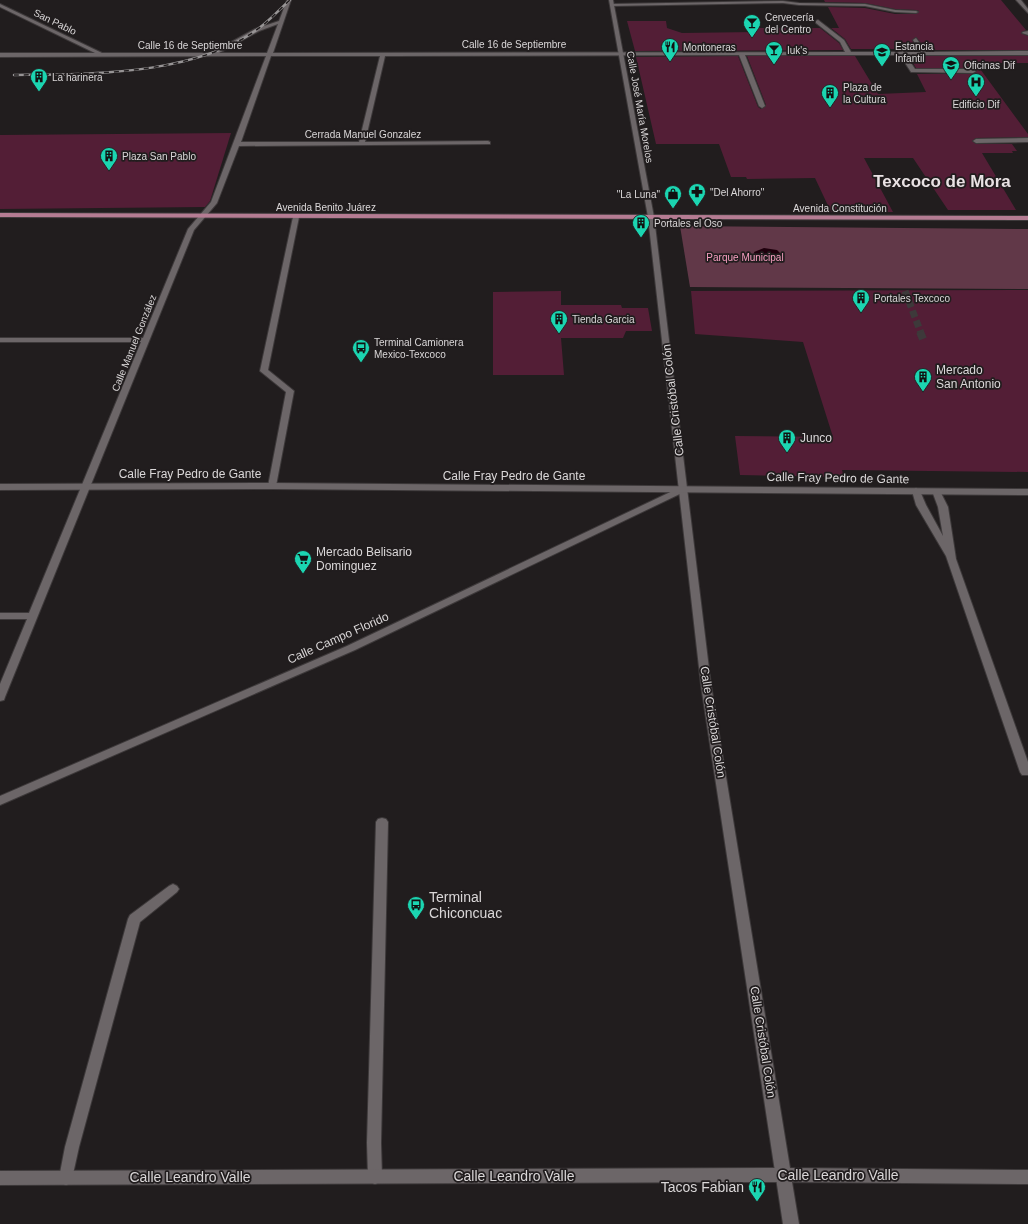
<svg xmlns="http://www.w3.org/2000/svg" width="1028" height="1224" font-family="Helvetica,sans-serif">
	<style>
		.green { fill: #613848 }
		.water { fill: #1f000d }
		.building { fill: #531e36 }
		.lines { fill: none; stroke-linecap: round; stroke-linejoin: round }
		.pedestrian-tunnel-far1 { stroke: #3d393a; stroke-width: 7; stroke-dasharray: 7 3.5; stroke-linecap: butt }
		.pedestrian-tunnel { stroke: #3d393a; stroke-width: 8; stroke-dasharray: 8 4.5; stroke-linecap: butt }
		.service-casing { stroke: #3d393a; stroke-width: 2 }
		.pedestrian-casing { stroke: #3d393a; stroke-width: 2 }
		.minor-casing { stroke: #3d393a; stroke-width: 2 }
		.tertiary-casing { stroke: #3d393a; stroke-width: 2 }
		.secondary-casing { stroke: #3d393a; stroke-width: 2 }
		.primary-casing { stroke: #3d393a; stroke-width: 2 }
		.service { fill: #6c6668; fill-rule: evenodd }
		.pedestrian { fill: #6c6668; fill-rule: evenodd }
		.minor { fill: #6c6668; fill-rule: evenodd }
		.tertiary { fill: #6c6668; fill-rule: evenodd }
		.secondary { fill: #6c6668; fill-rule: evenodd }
		.primary { fill: #b57c93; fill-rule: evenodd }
		.rail-casing { stroke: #979495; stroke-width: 2.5 }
		.rail { stroke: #211d1e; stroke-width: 1.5; stroke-dasharray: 5; stroke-linecap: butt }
		.labels { text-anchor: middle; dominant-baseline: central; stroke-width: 3.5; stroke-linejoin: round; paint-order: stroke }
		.far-poi-label { font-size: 10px; fill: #dad7d8; stroke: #211d1e; text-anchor: start }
		.far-street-label { font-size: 10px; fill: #dad7d8; stroke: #211d1e }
		.far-park-label { font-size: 10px; fill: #f89fc2; stroke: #211d1e }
		.poi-label { font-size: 12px; fill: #dad7d8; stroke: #211d1e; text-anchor: start }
		.street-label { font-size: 12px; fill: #dad7d8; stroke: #211d1e }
		.near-poi-label { font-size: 14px; fill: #dad7d8; stroke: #211d1e; text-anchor: start }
		.near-street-label { font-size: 14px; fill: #dad7d8; stroke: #211d1e }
		.far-town-label { font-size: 17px; font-weight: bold; fill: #e9e2e4; stroke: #211d1e }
	</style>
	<rect width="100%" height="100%" fill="#211d1e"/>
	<path class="green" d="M680 226 1028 229V289L690 287Z"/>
	<path class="water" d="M764 248 777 250 783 256C777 264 763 262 755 256L754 252Z"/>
	<g class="building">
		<path d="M824 0H1001L1026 30 1021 33 1028 36V50H927L916 37 912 40 918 50H906V49H851L845 39 831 28H839L828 7 865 8 895 14H916L919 11 916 10 895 9 865 3 825 2Z"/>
		<path d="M627 21H666L667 28 682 33 756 32 754 28H820L839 43 843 50 635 51Z"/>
		<path d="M738 56 758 107 761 109 766 105 747 56H855L878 94 926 92 917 74H973L977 71 973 68H916L909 56H1028V63H985L987 66H978L1028 134V137L976 138 972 141 976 144H1012L1017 151H1012L1013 153H982L1016 210H948L913 158H864L893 212H831L815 178 747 179 746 177H731L719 144H656L636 57Z"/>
		<path d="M231 133 210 201 205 207 0 209V135Z"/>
		<path d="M1028 290V472L842 470 844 477 740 475 735 436 833 437 803 342 695 334 691 291Z"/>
		<path d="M561 291V305H621L622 308H648L652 331H626L623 338H561L564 375H493V292Z"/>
	</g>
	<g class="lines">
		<path class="pedestrian-tunnel-far1" d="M905 291 921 333"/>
		<path class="pedestrian-tunnel" d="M920 332 923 339"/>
		<defs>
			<g id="service">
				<path d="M783 1 799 3 865 4 895 10 916 11 918 12 916 13 895 12 865 6 799 5 783 3 612 6 610 5 612 4Z"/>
				<path d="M899 51H903L915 69H973L976 71 973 73 911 72 898 52Z"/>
				<path d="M296 215 299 217 268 370 294 391 276 486 272 489 268 486 286 392 260 371 293 217Z"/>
				<path d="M916 488 920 491 926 505 943 536 938 507 932 491 933 489H939L948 507 956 559 1028 762V775H1022L1020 772 946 556 916 505 912 491Z"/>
				<path d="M382 818 386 819 388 822 381 1143 382 1177 380 1182 375 1184 370 1182 368 1177 367 1143 376 822 378 819Z"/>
				<path d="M173 884 177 886 179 889 177 892 140 922 79 1147 71 1183 66 1185 61 1183 59 1178 65 1147 128 919 130 915 169 886Z"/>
			</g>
			<path id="pedestrian" d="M1028 138V142L976 143 973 141 976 139Z"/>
			<g id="minor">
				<path d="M287 0H291L273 53 845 52 840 42 816 23V21L818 20 844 40 851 52H921L913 40 916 38 926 52 1028 51V55H745L765 106 762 108 759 106 739 55 385 56 365 142 488 141 490 142V144L239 146 217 203 194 230 5 697 4 700 0 701V684L27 619H0V613H29L141 342H0V338H143L188 229 211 202 266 56 0 57V53H95L0 7V4L102 53H215V51L255 29 279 21ZM278 24 267 53H219L259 31ZM271 56H380L359 142H241Z"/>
				<path d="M1028 31V35L1022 33 1023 32Z"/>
				<path d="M683 486 687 489 686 491 355 650 0 805V796L347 646Z"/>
				<path d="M784 1168 789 1170 791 1175 789 1180 784 1182 0 1185V1171Z"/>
			</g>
			<g id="tertiary">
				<path d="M609 0H613L654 217 711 685 790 1168 1028 1170V1184L792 1182 799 1224H783L701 685 648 217Z"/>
				<path d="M1016 0H1021L1028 9V13Z"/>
			</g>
			<path id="secondary" d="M272 483 1028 489V495L272 489 0 490V484Z"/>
			<path id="primary" d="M0 213 1028 216V220L0 217Z"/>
		</defs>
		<use href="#service" class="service-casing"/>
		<use href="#pedestrian" class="pedestrian-casing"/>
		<use href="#minor" class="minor-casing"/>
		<use href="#tertiary" class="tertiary-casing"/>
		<use href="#secondary" class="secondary-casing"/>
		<use href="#primary" class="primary-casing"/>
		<use href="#service" class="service"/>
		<use href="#pedestrian" class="pedestrian"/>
		<use href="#minor" class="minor"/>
		<use href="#tertiary" class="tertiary"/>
		<use href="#secondary" class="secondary"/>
		<use href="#primary" class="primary"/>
		<defs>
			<path id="rail" d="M14 75C91 74 200 76 263 25 273 17 281 8 290 0"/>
		</defs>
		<use href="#rail" class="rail-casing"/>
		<use href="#rail" class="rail"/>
	</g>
	<defs>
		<symbol id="bar-pin" viewBox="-11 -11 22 30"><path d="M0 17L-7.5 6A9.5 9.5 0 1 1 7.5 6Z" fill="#1bd5b1" stroke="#211d1e"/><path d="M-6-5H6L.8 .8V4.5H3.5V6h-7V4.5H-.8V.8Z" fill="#111"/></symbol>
		<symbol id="restaurant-pin" viewBox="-11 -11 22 30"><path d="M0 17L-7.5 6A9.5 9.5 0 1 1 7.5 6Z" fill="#1bd5b1" stroke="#211d1e"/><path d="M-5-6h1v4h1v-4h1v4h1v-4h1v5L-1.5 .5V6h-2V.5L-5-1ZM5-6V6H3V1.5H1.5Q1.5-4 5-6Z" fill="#111"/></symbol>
		<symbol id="school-pin" viewBox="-11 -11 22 30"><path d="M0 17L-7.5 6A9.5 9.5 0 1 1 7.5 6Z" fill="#1bd5b1" stroke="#211d1e"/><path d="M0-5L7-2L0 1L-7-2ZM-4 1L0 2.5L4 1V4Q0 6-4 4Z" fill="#111"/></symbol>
		<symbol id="university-pin" viewBox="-11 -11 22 30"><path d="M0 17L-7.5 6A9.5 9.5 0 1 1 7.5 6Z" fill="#1bd5b1" stroke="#211d1e"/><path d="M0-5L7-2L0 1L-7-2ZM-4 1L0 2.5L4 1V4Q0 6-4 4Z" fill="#111"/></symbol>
		<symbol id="building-pin" viewBox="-11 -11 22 30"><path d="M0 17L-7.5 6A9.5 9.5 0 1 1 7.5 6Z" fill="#1bd5b1" stroke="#211d1e"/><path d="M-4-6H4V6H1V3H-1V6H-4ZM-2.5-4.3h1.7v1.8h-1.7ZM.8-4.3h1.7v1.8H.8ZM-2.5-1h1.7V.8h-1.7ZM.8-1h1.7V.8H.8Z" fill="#111"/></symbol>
		<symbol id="hospital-pin" viewBox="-11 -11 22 30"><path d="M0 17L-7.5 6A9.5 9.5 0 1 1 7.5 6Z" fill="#1bd5b1" stroke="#211d1e"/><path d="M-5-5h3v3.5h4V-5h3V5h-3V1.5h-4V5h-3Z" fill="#111"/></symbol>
		<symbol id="pharmacy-pin" viewBox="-11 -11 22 30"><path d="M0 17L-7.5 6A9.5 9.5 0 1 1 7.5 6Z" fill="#1bd5b1" stroke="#211d1e"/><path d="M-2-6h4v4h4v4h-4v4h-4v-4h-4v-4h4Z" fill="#111"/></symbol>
		<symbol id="shop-pin" viewBox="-11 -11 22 30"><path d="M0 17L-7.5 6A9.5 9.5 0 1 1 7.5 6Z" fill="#1bd5b1" stroke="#211d1e"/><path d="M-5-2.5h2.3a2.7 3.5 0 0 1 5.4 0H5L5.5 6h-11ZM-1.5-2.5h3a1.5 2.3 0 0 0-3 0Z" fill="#111"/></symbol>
		<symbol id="bus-pin" viewBox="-11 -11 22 30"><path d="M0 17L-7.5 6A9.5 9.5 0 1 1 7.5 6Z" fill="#1bd5b1" stroke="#211d1e"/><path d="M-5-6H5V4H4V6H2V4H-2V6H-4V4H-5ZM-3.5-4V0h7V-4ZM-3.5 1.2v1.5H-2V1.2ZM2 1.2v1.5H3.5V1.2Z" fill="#111"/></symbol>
		<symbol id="supermarket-pin" viewBox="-11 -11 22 30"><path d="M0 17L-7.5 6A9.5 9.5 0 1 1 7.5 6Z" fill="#1bd5b1" stroke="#211d1e"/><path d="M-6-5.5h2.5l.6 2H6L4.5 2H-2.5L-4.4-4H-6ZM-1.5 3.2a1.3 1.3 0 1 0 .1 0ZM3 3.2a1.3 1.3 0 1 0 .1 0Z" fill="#111"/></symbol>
	</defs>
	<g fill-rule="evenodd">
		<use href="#bar-pin" x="742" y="13" width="20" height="27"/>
		<use href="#restaurant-pin" x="660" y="37" width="20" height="27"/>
		<use href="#bar-pin" x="764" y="40" width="20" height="27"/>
		<use href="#school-pin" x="872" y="42" width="20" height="27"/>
		<use href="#university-pin" x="941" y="55" width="20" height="27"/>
		<use href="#building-pin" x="29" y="67" width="20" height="27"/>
		<use href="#hospital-pin" x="966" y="72" width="20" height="27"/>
		<use href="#building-pin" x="820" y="83" width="20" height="27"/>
		<use href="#building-pin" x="99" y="146" width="20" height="27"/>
		<use href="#pharmacy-pin" x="687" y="182" width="20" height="27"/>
		<use href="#shop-pin" x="663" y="184" width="20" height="27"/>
		<use href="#building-pin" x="631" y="213" width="20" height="27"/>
		<use href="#building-pin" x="851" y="288" width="20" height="27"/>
		<use href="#building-pin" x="549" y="309" width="20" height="27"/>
		<use href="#bus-pin" x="351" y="338" width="20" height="27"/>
		<use href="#building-pin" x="913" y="367" width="20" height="27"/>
		<use href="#building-pin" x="777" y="428" width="20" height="27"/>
		<use href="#supermarket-pin" x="293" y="549" width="20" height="27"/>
		<use href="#bus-pin" x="406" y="895" width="20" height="27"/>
		<use href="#restaurant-pin" x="747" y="1177" width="20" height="27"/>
	</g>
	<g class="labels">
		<g class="far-poi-label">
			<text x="765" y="17">Cervecería<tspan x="765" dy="12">del Centro</tspan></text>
			<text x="895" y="46">Estancia<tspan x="895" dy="12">Infantil</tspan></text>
			<text x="683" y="47">Montoneras</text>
			<text x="787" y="50">Iuk's</text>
			<text x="964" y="65">Oficinas Dif</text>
			<text x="52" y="77">La harinera</text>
			<text x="843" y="87">Plaza de<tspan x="843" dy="12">la Cultura</tspan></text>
			<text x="976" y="104" text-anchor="middle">Edificio Dif</text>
			<text x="122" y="156">Plaza San Pablo</text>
			<text x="710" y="192">"Del Ahorro"</text>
			<text x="660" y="194" text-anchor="end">"La Luna"</text>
			<text x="654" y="223">Portales el Oso</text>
			<text x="874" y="298">Portales Texcoco</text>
			<text x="572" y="319">Tienda Garcia</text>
			<text x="374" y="342">Terminal Camionera<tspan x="374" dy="12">Mexico-Texcoco</tspan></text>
		</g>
		<g class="far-street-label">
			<text transform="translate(55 22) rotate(26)">San Pablo</text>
			<text x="514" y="44">Calle 16 de Septiembre</text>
			<text x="190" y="45">Calle 16 de Septiembre</text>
			<text transform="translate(640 107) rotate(80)">Calle José María Morelos</text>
			<text x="363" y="134">Cerrada Manuel Gonzalez</text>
			<text x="326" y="207">Avenida Benito Juárez</text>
			<text x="840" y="208">Avenida Constitución</text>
			<text transform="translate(134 343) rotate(-68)">Calle Manuel González</text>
		</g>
		<g class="far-park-label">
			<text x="745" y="257">Parque Municipal</text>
		</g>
		<g class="poi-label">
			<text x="936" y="370">Mercado<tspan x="936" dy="14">San Antonio</tspan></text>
			<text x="800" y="438">Junco</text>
			<text x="316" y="552">Mercado Belisario<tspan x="316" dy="14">Dominguez</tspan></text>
		</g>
		<g class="street-label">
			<text transform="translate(673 400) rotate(-97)">Calle Cristóbal Colón</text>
			<text x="190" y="474">Calle Fray Pedro de Gante</text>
			<text x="514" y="476">Calle Fray Pedro de Gante</text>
			<text transform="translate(838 478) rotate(1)">Calle Fray Pedro de Gante</text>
			<text transform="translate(338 638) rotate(-24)">Calle Campo Florido</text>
			<text transform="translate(713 722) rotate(81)">Calle Cristóbal Colón</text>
			<text transform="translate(763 1042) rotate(81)">Calle Cristóbal Colón</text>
		</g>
		<g class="near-poi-label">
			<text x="429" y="897">Terminal<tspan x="429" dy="16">Chiconcuac</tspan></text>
			<text x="744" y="1187" text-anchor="end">Tacos Fabian</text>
		</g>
		<g class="near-street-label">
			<text x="838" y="1175">Calle Leandro Valle</text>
			<text x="514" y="1176">Calle Leandro Valle</text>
			<text x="190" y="1177">Calle Leandro Valle</text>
		</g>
		<g class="far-town-label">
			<text x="942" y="181">Texcoco de Mora</text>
		</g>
	</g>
</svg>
